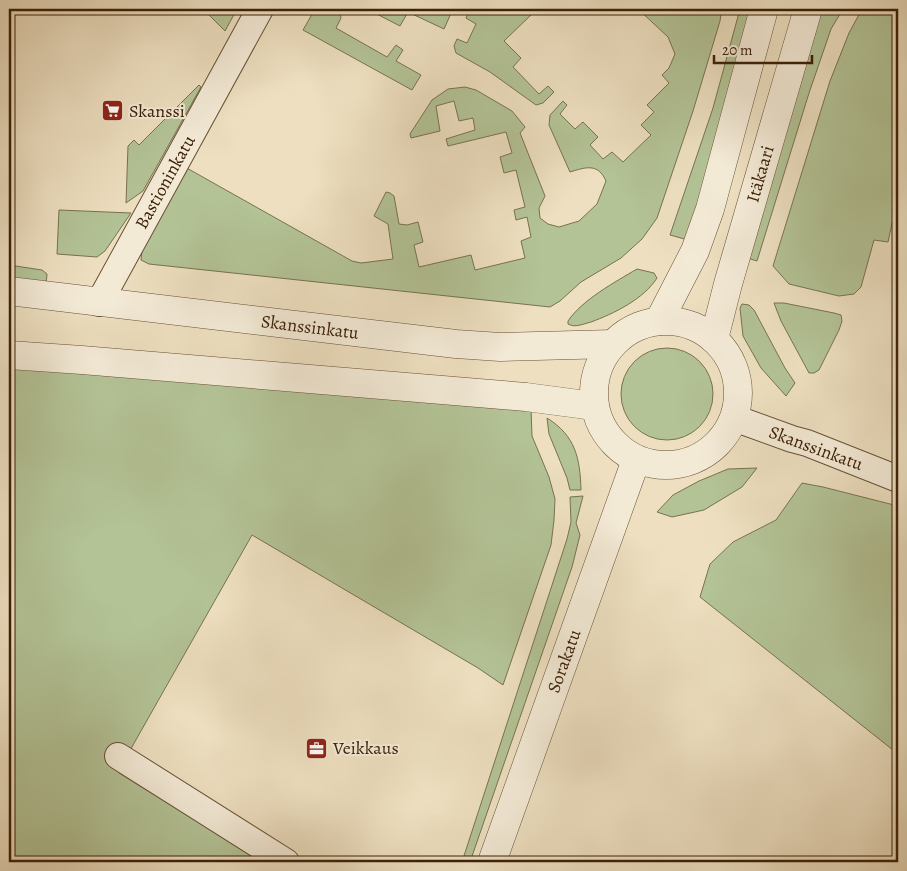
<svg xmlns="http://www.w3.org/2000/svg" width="907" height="871" font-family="Alegreya,serif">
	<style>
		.green { fill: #b3c396; stroke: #78724f }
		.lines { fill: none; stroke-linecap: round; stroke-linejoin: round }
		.minor-casing { stroke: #685036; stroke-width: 28 }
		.tertiary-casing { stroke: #685036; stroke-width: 29 }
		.minor { stroke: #f3ead6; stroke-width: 26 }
		.tertiary { stroke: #f3ead6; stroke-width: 28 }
		.labels { text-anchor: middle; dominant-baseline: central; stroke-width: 4; stroke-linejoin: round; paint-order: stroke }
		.poi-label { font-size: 18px; fill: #3c2008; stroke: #f3ead6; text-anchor: start }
		.street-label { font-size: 18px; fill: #3c2008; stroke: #f3ead6 }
	</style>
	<rect width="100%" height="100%" fill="#eddfc0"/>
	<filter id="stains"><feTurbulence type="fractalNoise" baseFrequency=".004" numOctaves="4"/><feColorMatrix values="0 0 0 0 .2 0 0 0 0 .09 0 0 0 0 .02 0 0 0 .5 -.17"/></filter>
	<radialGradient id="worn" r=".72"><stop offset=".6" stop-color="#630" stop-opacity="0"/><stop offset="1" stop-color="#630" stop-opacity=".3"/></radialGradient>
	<g class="green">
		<path d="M203 9H237L225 31Z"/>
		<path d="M315 9H335L340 12 341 18 336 28 387 57 396 45 403 50 396 61 421 75 412 90 303 30Z"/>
		<path d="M367 9H453L444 29 408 12 400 26Z"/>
		<path d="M470 9H527L532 14 504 41 521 58 513 67 539 94 548 86 554 92 543 103 536 105 490 72 456 53 454 46 457 39 467 43 476 24 466 18Z"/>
		<path d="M638 9H722L720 21 693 111 657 218 642 239 621 258 581 282 560 301 550 307 149 264 141 260 143 241 185 167 352 261 361 263 393 259 388 224 374 216 386 192 390 193 394 196 399 224 407 225 418 222 423 242 414 245 419 267 471 255 475 270 525 258 521 241 531 237 527 217 516 220 514 210 525 207 516 170 504 173 500 157 512 153 506 132 448 146 446 139 475 130 473 118 459 121 454 101 436 106 440 131 411 138 410 134 432 100 448 89 465 87 476 90 512 111 525 127 520 133 545 196 539 208 540 218 548 224 559 227 579 221 597 204 606 181C598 163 586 167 570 172L549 125 550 115 563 101 567 105 560 114 575 129 583 122 598 137 590 145 603 159 612 152 623 162 651 135 641 125 654 112 647 105 669 83 662 75 669 68 675 54 668 37Z"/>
		<path d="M740 9H754L688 240 670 235 713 108Z"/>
		<path d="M824 9H843L831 29 809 93 757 261 744 257 816 24Z"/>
		<path d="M862 9H898V195L888 242 874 240 861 287 854 294 839 296 789 284 773 266 830 81 849 33Z"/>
		<path d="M199 85 201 87 143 191 126 203 128 146 134 140 139 145Z"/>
		<path d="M59 210 131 213 105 251 97 257 57 254Z"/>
		<path d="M9 265 42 270 47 274 46 285 9 280Z"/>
		<path d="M637 269 654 273 657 278C644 299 613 314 591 322 583 324 575 328 568 324V321C582 300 615 282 637 269Z"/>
		<path d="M774 303H784L834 313 841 315 842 321 839 330 819 370 814 373H809L781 321Z"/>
		<path d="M742 304 749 305 754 310 785 368 795 383 786 396 761 368 743 336 740 308Z"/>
		<circle cx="667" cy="394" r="46"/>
		<path d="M9 366 531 409 532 436 549 477 555 499 554 520 551 545 503 685 478 668 252 535 133 745 119 773 251 855 247 862H9Z"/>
		<path d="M547 418C576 436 580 459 581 490H570L567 478 549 434Z"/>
		<path d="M757 468 742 487 704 510 672 517 657 512 673 495 699 481 728 469Z"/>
		<path d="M802 483 823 487 898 506V754L700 597 710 564 733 542 776 520Z"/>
		<path d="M583 496 576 523 580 535 572 567 470 862H462L567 539 571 522 570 497Z"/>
	</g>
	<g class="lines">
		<defs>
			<g id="minor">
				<path d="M99 303 260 9"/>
				<path d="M734 418 792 439 807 443 898 479"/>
				<path d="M118 756 286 862"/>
			</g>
			<g id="tertiary">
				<path d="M9 291 456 344 500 347 613 344"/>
				<circle cx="666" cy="393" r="72"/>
				<path d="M659 321 695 251 710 209 764 9"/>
				<path d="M714 339 728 284 808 9"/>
				<path d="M9 355 82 360 526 397 594 406"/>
				<path d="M492 862 636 460"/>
			</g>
		</defs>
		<use href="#minor" class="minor-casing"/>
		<use href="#tertiary" class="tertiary-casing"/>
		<use href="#minor" class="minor"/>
		<use href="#tertiary" class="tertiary"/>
	</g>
	<defs>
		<symbol id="supermarket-square" viewBox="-11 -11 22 22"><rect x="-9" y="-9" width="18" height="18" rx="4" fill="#8f2418" stroke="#f3ead6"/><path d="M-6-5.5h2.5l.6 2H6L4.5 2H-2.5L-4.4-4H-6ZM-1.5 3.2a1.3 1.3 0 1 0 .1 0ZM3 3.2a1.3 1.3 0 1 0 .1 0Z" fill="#fff"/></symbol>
		<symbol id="office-square" viewBox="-11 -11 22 22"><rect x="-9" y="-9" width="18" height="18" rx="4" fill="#8f2418" stroke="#f3ead6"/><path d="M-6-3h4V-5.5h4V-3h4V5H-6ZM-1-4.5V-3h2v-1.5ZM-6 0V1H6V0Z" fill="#fff"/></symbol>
	</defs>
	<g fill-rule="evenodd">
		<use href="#supermarket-square" x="100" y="98" width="25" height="25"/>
		<use href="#office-square" x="304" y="736" width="25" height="25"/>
	</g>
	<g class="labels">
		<g class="poi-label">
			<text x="129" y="111">Skanssi</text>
			<text x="333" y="748">Veikkaus</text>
		</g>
		<g class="street-label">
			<text transform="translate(760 174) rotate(-74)">Itäkaari</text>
			<text transform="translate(165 182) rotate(-61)">Bastioninkatu</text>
			<text transform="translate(310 327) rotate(7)">Skanssinkatu</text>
			<text transform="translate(816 448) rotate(20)">Skanssinkatu</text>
			<text transform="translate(564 661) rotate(-70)">Sorakatu</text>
		</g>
	</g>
	<rect width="907" height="871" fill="none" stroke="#eddfc0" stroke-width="30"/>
	<rect x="10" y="10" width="887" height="851" fill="none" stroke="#3c2008" stroke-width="2.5"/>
	<rect x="15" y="15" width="877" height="841" fill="none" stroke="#3c2008"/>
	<path d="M714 55v8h98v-8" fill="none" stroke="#3c2008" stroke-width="2.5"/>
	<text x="722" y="55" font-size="15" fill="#3c2008" stroke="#f3ead6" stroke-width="4" paint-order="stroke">20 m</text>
	<rect width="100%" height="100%" filter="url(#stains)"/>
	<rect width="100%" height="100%" fill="url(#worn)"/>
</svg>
